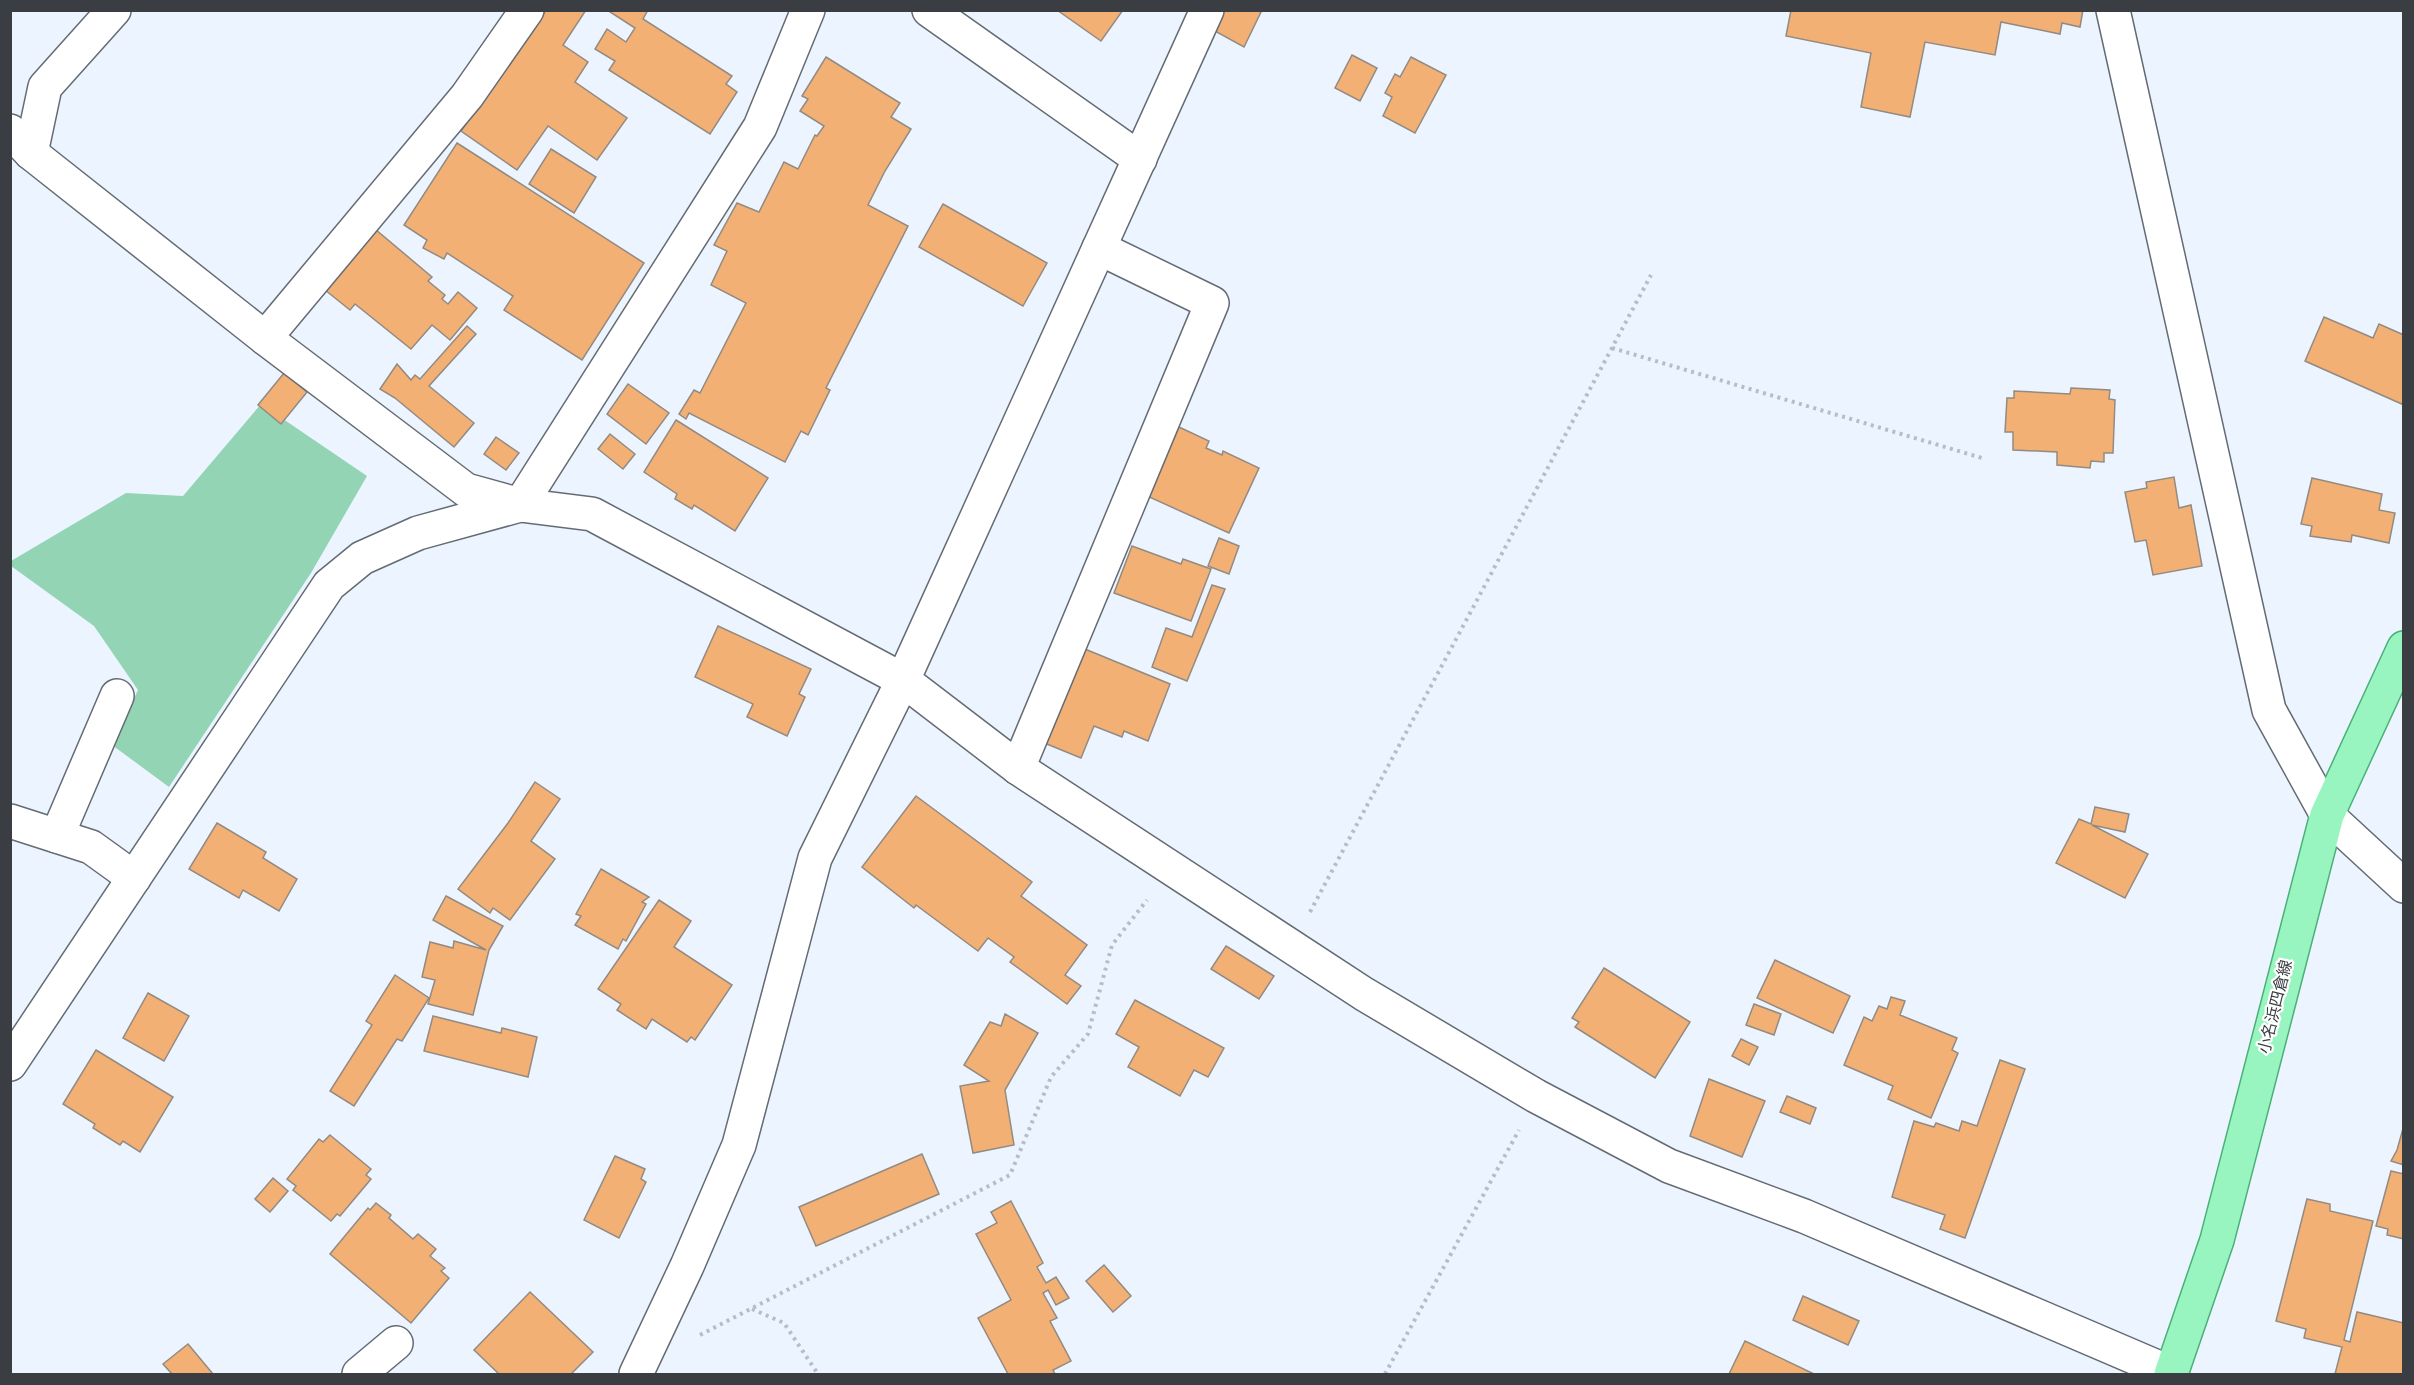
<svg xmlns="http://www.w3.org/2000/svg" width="2414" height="1385" font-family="'Sofia Sans Condensed','Noto Sans JP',sans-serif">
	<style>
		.green { fill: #92d4b3 }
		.building { fill: #f2b075; stroke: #938a82; stroke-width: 1.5 }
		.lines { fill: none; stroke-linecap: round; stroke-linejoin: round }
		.minor-casing { stroke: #646b73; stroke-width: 36 }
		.major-casing { stroke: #4bb078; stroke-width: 36 }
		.path { stroke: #b6bdc5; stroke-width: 4; stroke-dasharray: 3 4.5; stroke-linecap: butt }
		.minor { stroke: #fff; stroke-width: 33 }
		.major { stroke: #98f5c0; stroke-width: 33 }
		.labels { text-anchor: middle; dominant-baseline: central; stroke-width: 4.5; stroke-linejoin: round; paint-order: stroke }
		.street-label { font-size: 16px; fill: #3a3d41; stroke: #fff }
	</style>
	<rect width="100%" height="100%" fill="#ecf5ff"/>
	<path class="green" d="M261 404 367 476 311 573 169 787 112 745 138 690 94 626 11 566V561L126 493 183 496Z"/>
	<g class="building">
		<path d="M546 10H586L563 45 588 62 575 82 627 118 597 160 548 126 517 170 461 131Z"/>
		<path d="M607 10H648L643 19 732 76 726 84 737 92 710 134 609 70 615 61 595 49 607 29 626 42 635 28Z"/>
		<path d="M1057 10H1123L1101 41Z"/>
		<path d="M1223 10H1257L1261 12 1244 47 1213 30Z"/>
		<path d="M1791 10H2083L2080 27 2062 23 2060 34 2001 22 1995 55 1925 42 1910 117 1861 107 1871 53 1786 36Z"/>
		<path d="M1352 55 1377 68 1360 101 1335 88Z"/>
		<path d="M826 57 900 103 891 117 911 129 885 171 868 205 908 226 826 388 830 390 808 435 801 431 785 462 689 413 686 419 679 414 694 390 700 393 746 303 711 285 727 251 714 245 737 203 759 212 784 162 798 169 815 135 817 136 824 126 800 111 808 99 802 96Z"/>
		<path d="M1411 57 1446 75 1415 133 1383 116 1392 97 1385 93 1395 74 1400 77Z"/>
		<path d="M457 143 644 263 582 360 504 310 513 296 447 253 444 259 423 248 427 240 404 225Z"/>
		<path d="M551 149 596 177 574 213 529 184Z"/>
		<path d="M943 204 1047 263 1023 306 919 247Z"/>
		<path d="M375 229 432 277 428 281 445 295 442 299 448 304 458 292 477 308 450 340 432 325 411 349 355 304 350 310 325 290Z"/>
		<path d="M2324 317 2373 338 2379 324 2404 335V405L2305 361Z"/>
		<path d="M467 326 476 334 429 386 474 423 454 447 395 398 380 389 397 364 411 380 415 375 420 379Z"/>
		<path d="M284 373 307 392 281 424 258 405Z"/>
		<path d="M628 384 669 413 646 444 607 414Z"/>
		<path d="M2071 388 2110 390 2109 399 2115 400 2113 453H2104V462L2091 461 2090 468 2057 465V452L2013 450V432H2005L2007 398H2014V391L2070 394Z"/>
		<path d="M676 420 768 478 735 531 694 505 692 509 675 499 677 494 644 472Z"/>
		<path d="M1179 427 1209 441 1206 448 1222 455 1223 451 1259 468 1229 533 1147 496Z"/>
		<path d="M610 434 635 454 623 469 598 449Z"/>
		<path d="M496 437 519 453 506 470 484 454Z"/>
		<path d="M2174 477 2179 508 2191 505 2202 566 2153 575 2146 540 2135 542 2125 492 2147 488 2146 482Z"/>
		<path d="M2312 478 2382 494 2379 510 2395 513 2389 543 2352 535 2351 542 2310 536 2312 526 2301 524Z"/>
		<path d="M1219 538 1239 546 1229 574 1208 566Z"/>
		<path d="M1132 546 1181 564 1183 559 1211 569 1191 621 1114 593Z"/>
		<path d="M1212 585 1225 589 1187 681 1152 667 1166 628 1192 637Z"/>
		<path d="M718 626 811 669 799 694 805 697 787 736 747 717 753 704 695 677Z"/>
		<path d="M1080 647 1170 684 1148 741 1124 731 1122 737 1094 726 1081 758 1042 742Z"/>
		<path d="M535 782 560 799 531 841 555 859 510 920 493 908 490 913 458 889 508 823Z"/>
		<path d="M916 796 1032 882 1021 896 1087 945 1065 975 1081 986 1067 1004 1010 962 1014 957 988 938 978 951 916 905 914 908 862 867Z"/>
		<path d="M2095 807 2129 814 2125 832 2092 825 2148 854 2125 898 2056 863 2079 819 2091 824Z"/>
		<path d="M217 823 266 852 263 858 297 879 279 911 243 890 239 898 189 869Z"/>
		<path d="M601 869 649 897 642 902 646 904 626 941 623 939 618 949 575 925 581 916 576 914Z"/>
		<path d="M446 896 503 926 489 950 473 1015 428 1004 435 980 422 977 430 942 453 948 454 941 486 950 433 920Z"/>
		<path d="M659 900 691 921 674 947 732 985 695 1040 691 1037 687 1042 652 1019 646 1029 617 1010 621 1004 598 989Z"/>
		<path d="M1226 946 1274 976 1259 999 1211 969Z"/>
		<path d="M1775 960 1850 996 1833 1033 1757 998Z"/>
		<path d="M1604 968 1690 1022 1655 1078 1575 1027 1579 1022 1572 1018Z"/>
		<path d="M395 975 429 998 402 1041 397 1039 354 1106 330 1091 372 1025 366 1021Z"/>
		<path d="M148 993 189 1016 164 1061 123 1038Z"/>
		<path d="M1891 997 1905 1001 1900 1015 1957 1038 1952 1050 1958 1053 1931 1118 1888 1099 1893 1086 1844 1065 1864 1017 1872 1021 1879 1006 1887 1009Z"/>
		<path d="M1135 1000 1224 1048 1208 1077 1194 1070 1180 1096 1128 1067 1139 1047 1116 1034Z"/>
		<path d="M1754 1004 1781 1014 1774 1035 1746 1025Z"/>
		<path d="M1005 1014 1038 1033 1005 1090 1014 1145 973 1153 960 1086 989 1081 964 1065 990 1022 1001 1026Z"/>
		<path d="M433 1016 501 1033 502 1028 537 1037 528 1077 424 1051Z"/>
		<path d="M1741 1039 1758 1047 1749 1065 1732 1056Z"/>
		<path d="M96 1050 173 1097 140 1152 123 1141 120 1145 93 1128 95 1124 63 1104Z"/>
		<path d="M2000 1060 2025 1069 1965 1238 1940 1229 1945 1215 1892 1197 1914 1121 1934 1127 1936 1123 1959 1131 1962 1121 1977 1126Z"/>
		<path d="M1709 1079 1765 1101 1742 1157 1690 1136Z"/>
		<path d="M1787 1096 1816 1108 1810 1124 1780 1112Z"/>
		<path d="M2404 1125V1165L2391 1161 2397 1150Z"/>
		<path d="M330 1135 371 1169 366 1175 371 1179 340 1216 337 1214 331 1221 293 1190 296 1186 287 1179 319 1139 323 1142Z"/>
		<path d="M922 1154 939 1194 816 1246 799 1207Z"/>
		<path d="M615 1156 645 1169 641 1179 646 1182 619 1238 584 1220Z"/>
		<path d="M2391 1171 2404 1174V1239L2387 1235 2388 1229 2376 1226Z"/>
		<path d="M273 1178 288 1191 270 1212 255 1199Z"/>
		<path d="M2307 1199 2330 1204V1211L2373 1221 2344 1340 2350 1342 2357 1312 2404 1323V1374H2335L2342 1347 2304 1338 2306 1329 2276 1321Z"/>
		<path d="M1011 1201 1043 1263 1037 1267 1046 1283 1056 1277 1069 1298 1056 1305 1048 1290 1043 1293 1057 1318 1050 1321 1071 1361 1053 1370 1055 1374H1008L978 1318 1011 1300 976 1234 997 1223 991 1212Z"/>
		<path d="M376 1203 391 1215 389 1218 413 1239 418 1234 436 1249 430 1256 445 1268 441 1271 449 1278 411 1323 330 1254 368 1208 370 1210Z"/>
		<path d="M1104 1265 1131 1296 1113 1312 1086 1281Z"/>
		<path d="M530 1292 593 1352 571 1374H499L474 1350Z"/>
		<path d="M1803 1296 1859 1321 1848 1345 1793 1320Z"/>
		<path d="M1745 1341 1814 1374H1729Z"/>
		<path d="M188 1344 213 1374H172L163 1364Z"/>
	</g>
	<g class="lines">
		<defs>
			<g id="minor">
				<path d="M929 10 1140 159"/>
				<path d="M2113 10 2269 710 2327 815 2404 886"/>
				<path d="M10 131 31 153 265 338 466 490 520 505 592 514 903 680 1018 768 1364 994 1536 1096 1669 1166 1804 1216 2171 1373"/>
				<path d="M31 153 45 87 114 10"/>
				<path d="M265 338 467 96 527 10"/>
				<path d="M1018 768 1212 303 1099 248"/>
				<path d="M10 821 91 847 134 878"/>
				<path d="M57 836 117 696"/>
				<path d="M10 1064 329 585 362 558 418 533 520 505 760 127 808 10"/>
				<path d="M359 1374 396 1343"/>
				<path d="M636 1374 687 1266 739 1145 815 858 903 680 1207 10"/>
			</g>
			<path id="major" d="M2171 1374 2217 1240 2327 815 2404 648"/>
		</defs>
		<use href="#minor" class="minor-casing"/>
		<use href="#major" class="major-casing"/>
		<g class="path">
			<path d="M1612 348 1982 458"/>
			<path d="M1310 912 1651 275"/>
			<path d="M752 1309 784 1323 818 1374"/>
			<path d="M700 1335 1010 1175 1051 1077 1088 1034 1112 945 1147 900"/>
			<path d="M1385 1374 1519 1130"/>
		</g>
		<use href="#minor" class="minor"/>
		<use href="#major" class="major"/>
	</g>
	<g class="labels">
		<g class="street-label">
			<text transform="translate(2276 1007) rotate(-76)">小名浜四倉線</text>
		</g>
	</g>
	<rect width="2414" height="1385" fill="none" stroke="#3a3d41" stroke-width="24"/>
</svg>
